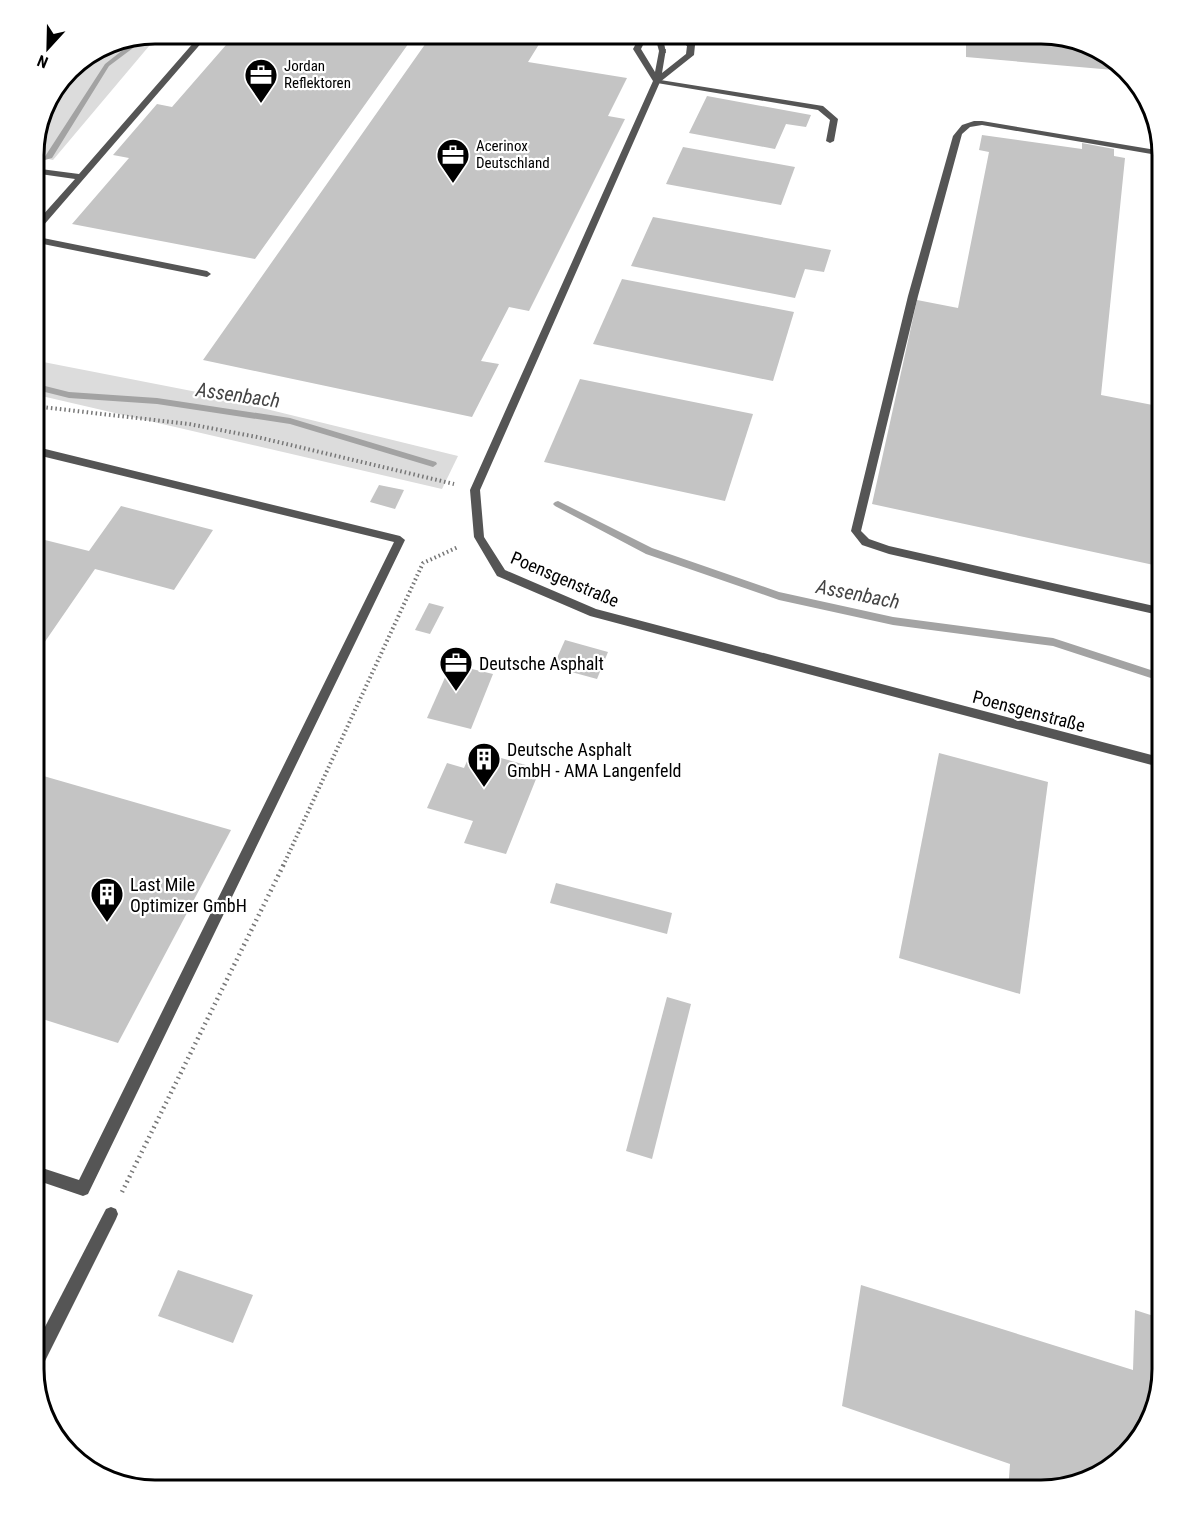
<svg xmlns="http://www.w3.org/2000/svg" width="1196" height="1524" font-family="'Roboto Condensed',sans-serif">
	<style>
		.green { fill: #dcdcdc }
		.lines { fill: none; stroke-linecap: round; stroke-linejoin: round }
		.stream { fill: #a3a3a3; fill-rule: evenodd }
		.building { fill: #c4c4c4 }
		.path-far1 { stroke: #777; stroke-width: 4; stroke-dasharray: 1.5 3; stroke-linecap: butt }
		.path { stroke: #777; stroke-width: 4.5; stroke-dasharray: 1.5 4; stroke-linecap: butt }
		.lane { fill: #555; fill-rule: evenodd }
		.street { fill: #555; fill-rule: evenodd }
		.labels { text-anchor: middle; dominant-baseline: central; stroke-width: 4.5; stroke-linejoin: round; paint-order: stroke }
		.far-poi-label { font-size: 15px; fill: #000; stroke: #fff; text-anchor: start }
		.street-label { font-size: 18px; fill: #000; stroke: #fff }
		.poi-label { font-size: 18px; fill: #000; stroke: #fff; text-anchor: start }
		.water-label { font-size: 20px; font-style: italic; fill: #444; stroke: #fff }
		.rim { fill: none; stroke: #000; stroke-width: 3 }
	</style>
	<rect width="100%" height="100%" fill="#fff"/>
	<g class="green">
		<path d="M154 33H160L53 160 33 156C33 110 64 59 109 42 122 37 140 36 154 33Z"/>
		<path d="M33 360 197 392 458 456 442 489 33 394Z"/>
	</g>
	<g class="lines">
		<g class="stream">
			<path d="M150 34 149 36 109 66 52 158 45 160 44 158 105 64 142 35Z"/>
			<path d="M33 383 69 392 157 398 290 418 436 462 437 464 433 467 290 424 157 404 69 398 33 389Z"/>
			<path d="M558 501 652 548 779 592 893 617 1053 638 1163 674V682L1053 646 893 625 779 600 646 554 555 506 553 504 555 502Z"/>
		</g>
	</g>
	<g class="building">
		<path d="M214 33H416L255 259 72 224 129 158 113 155 157 104 172 107 226 45 207 41Z"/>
		<path d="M433 33H546L528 62 627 78 608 116 625 119 529 311 509 307 481 361 499 364 472 417 203 360Z"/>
		<path d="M933 33H1049L1103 49 1125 71 966 57V38Z"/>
		<path d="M707 96 811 115 806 127 786 124 775 149 689 133Z"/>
		<path d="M982 135 1082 149V143L1114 149V156L1125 158 1101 395 1163 407V567L872 504 917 300 958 308 989 152 979 150Z"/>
		<path d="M683 147 795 167 781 205 666 184Z"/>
		<path d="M653 217 831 250 824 272 805 269 795 298 631 266Z"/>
		<path d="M622 279 794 312 773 381 593 344Z"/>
		<path d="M580 379 753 414 725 501 544 462Z"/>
		<path d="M379 485 404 490 395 509 370 502Z"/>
		<path d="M121 506 213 530 174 590 95 569 33 659V537L89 551Z"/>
		<path d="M429 603 444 607 430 634 415 630Z"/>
		<path d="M565 640 608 652 597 679 553 667Z"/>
		<path d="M451 664 493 674 471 729 427 718Z"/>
		<path d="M472 750 540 769 506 854 464 843 473 821 427 808 447 763 464 768Z"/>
		<path d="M939 753 1048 782 1020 994 899 958Z"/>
		<path d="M33 773 231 830 118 1043 33 1016Z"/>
		<path d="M556 883 672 913 667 934 550 903Z"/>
		<path d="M667 997 691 1004 652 1159 626 1151Z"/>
		<path d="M178 1270 253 1295 233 1343 158 1316Z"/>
		<path d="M861 1285 1133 1370 1135 1310 1163 1319V1370L1147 1430 1109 1471 1042 1491H1008L1010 1464 842 1406Z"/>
	</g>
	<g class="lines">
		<g class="path-far1">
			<path d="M33 406 189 424 257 437 454 484"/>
			<path d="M283 866 423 563 458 547"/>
		</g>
		<path class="path" d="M122 1192 284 864"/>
		<g class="lane">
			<path d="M202 33H210L36 234 33 235V226L75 179 33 173V168L79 174Z"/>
			<path d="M654 33H662L666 53 659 51Z"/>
			<path d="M654 79 823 106 838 119 834 141 830 143 826 141 830 120 818 110 657 83H654Z"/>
			<path d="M974 121H982L1162 151 1163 156 982 125 970 127 962 134 918 296 861 531 869 539 889 546 1163 608V616L889 554 862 545 851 531 908 296 953 136 962 125Z"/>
			<path d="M33 236 207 271 211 274 207 277 33 242Z"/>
			<path d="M33 446 400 536 405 540 88 1194 83 1196 33 1179V1165L79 1180 394 542 33 454Z"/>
			<path d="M111 1207 116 1209 118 1214 116 1219 39 1373 34 1374 33 1350 106 1209Z"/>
		</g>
		<path class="street" d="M654 33 684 35 695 45 694 55 660 82 480 490 484 537 505 570 596 609 1163 758V768L590 616 497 576 474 537 470 490 653 81 633 49 639 38ZM659 36 679 39 687 46 686 54 662 73 666 49 659 51 655 72 641 49 645 41Z"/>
	</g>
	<defs>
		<symbol id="office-pin" viewBox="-11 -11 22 30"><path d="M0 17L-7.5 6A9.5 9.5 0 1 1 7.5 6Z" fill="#000" stroke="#fff"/><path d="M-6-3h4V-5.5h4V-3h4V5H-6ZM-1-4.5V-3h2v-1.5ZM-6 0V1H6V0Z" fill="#fff"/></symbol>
		<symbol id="building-pin" viewBox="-11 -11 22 30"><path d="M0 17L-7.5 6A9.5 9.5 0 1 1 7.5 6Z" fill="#000" stroke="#fff"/><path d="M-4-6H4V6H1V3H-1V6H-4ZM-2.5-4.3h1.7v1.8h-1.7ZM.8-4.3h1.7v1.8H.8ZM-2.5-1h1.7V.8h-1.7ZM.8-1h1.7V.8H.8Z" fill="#fff"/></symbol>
	</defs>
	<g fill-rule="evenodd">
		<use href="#office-pin" x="242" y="56" width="38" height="52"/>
		<use href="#office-pin" x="434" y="136" width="38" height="52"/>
		<use href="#office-pin" x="437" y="644" width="38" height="52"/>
		<use href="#building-pin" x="465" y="740" width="38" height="52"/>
		<use href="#building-pin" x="88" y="875" width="38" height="52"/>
	</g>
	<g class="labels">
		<g class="far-poi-label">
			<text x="284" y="66">Jordan<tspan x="284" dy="17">Reflektoren</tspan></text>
			<text x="476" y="146">Acerinox<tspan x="476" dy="17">Deutschland</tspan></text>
		</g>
		<g class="street-label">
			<text transform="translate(565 579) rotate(23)">Poensgenstraße</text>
			<text transform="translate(1029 711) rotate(15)">Poensgenstraße</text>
		</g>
		<g class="poi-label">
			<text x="479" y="663">Deutsche Asphalt</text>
			<text x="507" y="749">Deutsche Asphalt<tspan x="507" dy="21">GmbH - AMA Langenfeld</tspan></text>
			<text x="130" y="884">Last Mile<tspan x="130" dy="21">Optimizer GmbH</tspan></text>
		</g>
		<g class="water-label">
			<text transform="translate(238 395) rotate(8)">Assenbach</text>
			<text transform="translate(858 594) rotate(11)">Assenbach</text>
		</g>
	</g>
	<path d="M0 0H1196V1524H0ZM155 44H1041A111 111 0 0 1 1152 155V1369A111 111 0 0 1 1041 1480H155A111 111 0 0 1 44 1369V155A111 111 0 0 1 155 44Z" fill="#fff" fill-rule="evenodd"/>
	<path class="rim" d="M155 44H1041A111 111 0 0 1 1152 155V1369A111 111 0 0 1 1041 1480H155A111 111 0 0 1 44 1369V155A111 111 0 0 1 155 44Z"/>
	<g transform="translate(48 48) rotate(202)" stroke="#ffffff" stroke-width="4.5" paint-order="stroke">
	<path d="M0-4.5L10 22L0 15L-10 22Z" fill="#000000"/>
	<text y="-9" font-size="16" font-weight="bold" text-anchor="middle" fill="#000000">N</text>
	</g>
</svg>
